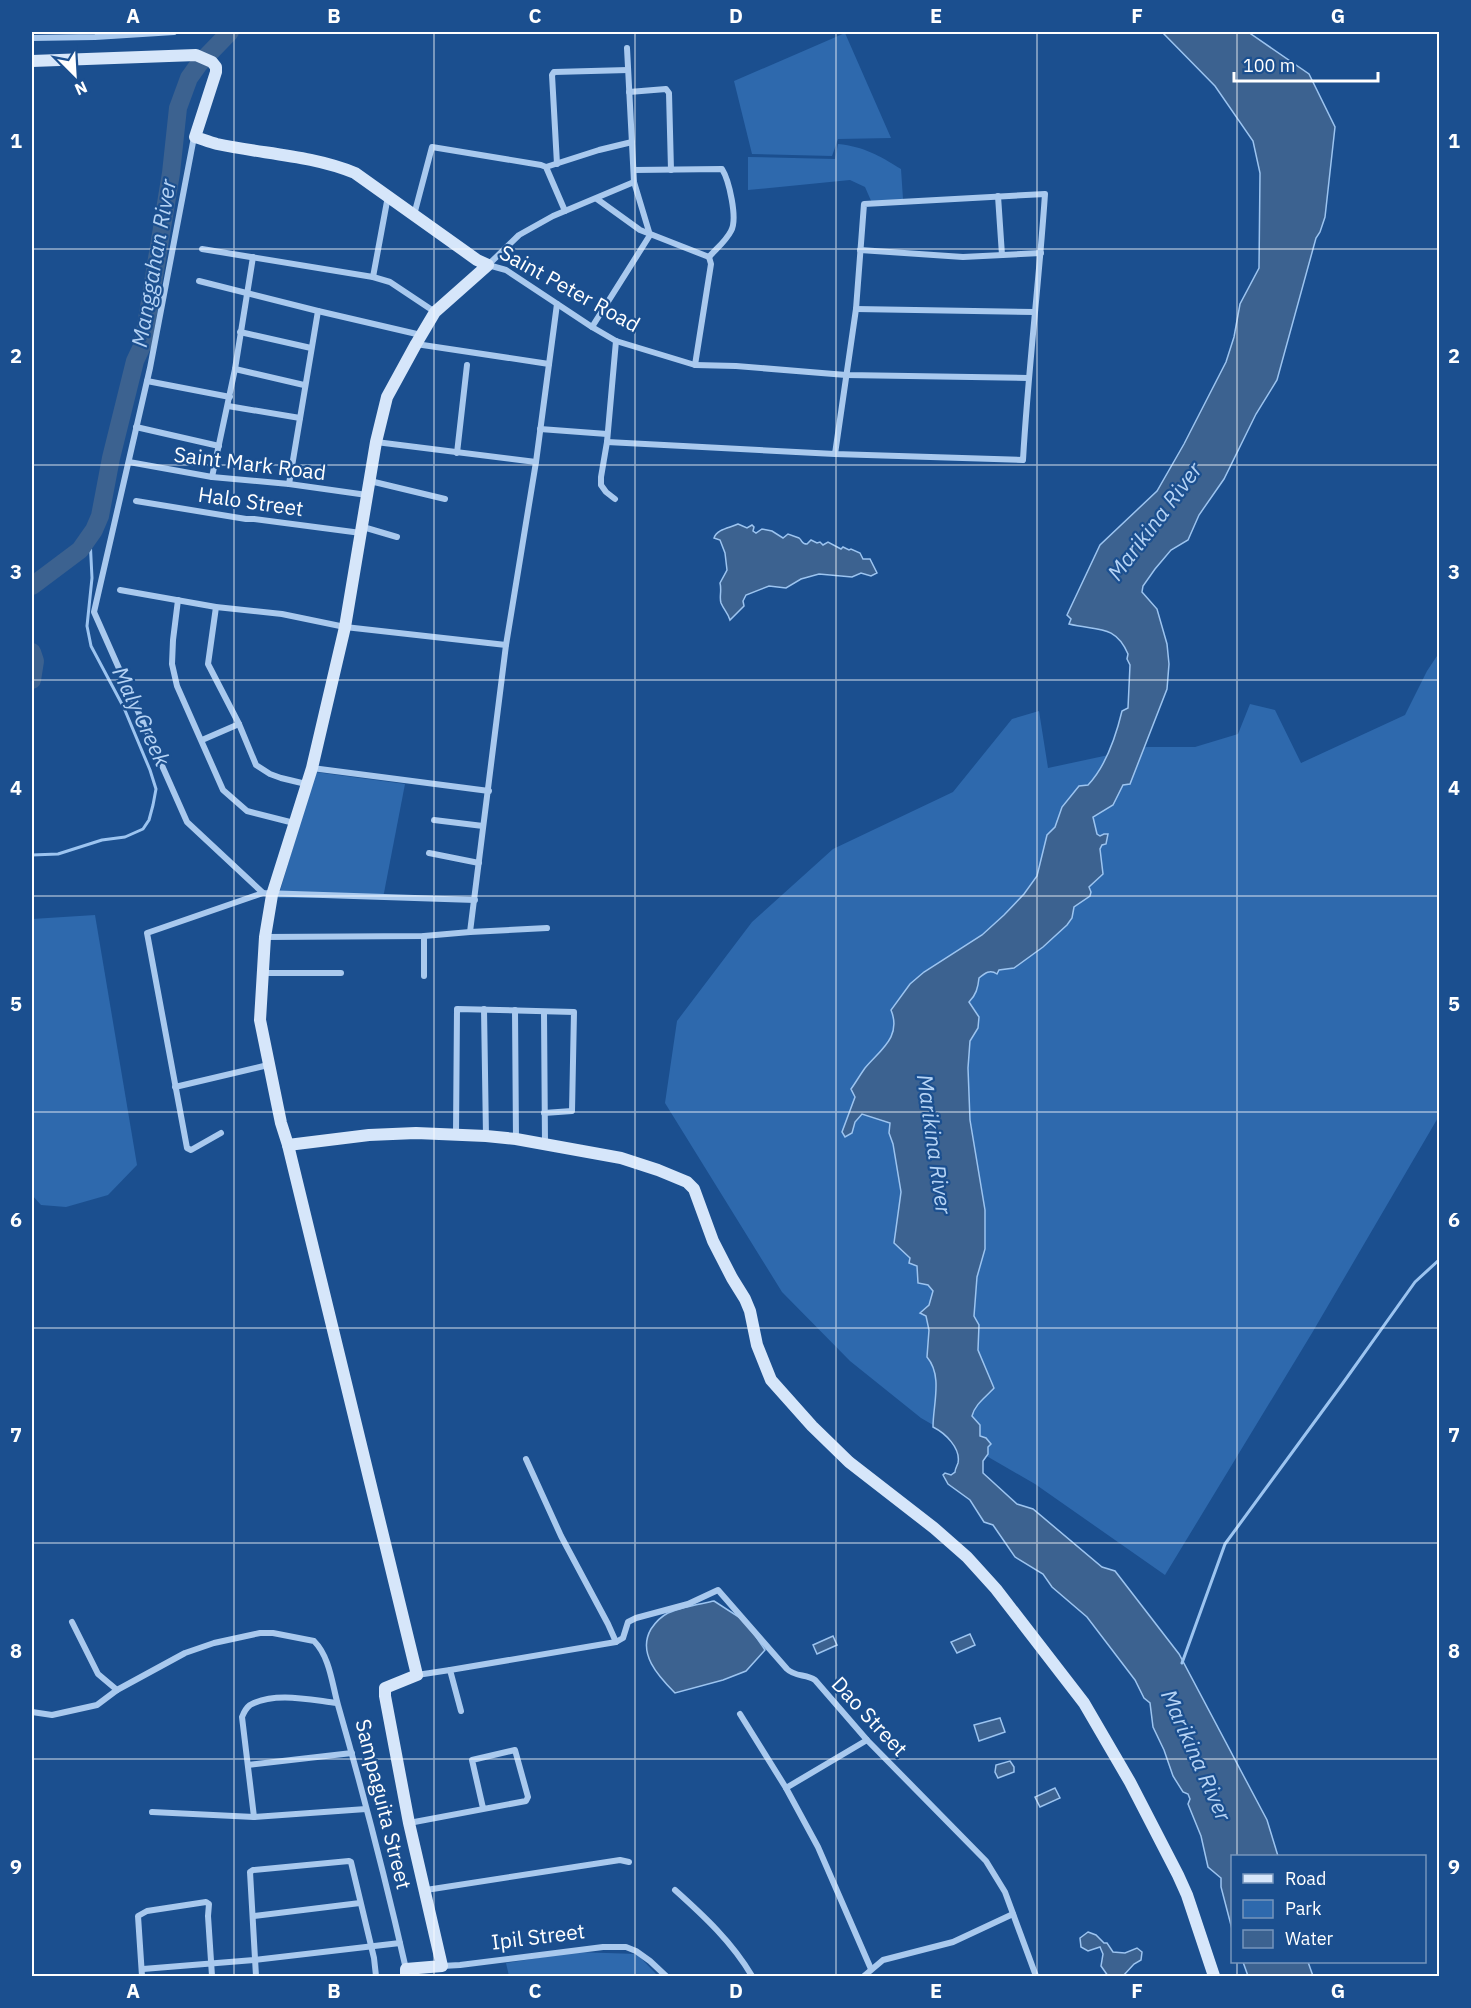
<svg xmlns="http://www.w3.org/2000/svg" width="1471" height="2008" font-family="'IBM Plex Sans',sans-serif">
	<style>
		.green { fill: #2e69ad }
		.water { fill: #3c6290; stroke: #9cc4f0; stroke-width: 1.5 }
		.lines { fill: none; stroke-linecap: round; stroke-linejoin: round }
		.stream { stroke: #9cc4f0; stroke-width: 3 }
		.river { stroke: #3c6290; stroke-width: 18 }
		.street { stroke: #a9c9ee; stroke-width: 6 }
		.secondary { stroke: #d6e6fa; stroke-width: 12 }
		.grid { fill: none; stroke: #fff; stroke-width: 1.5; stroke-opacity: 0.55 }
		.labels { text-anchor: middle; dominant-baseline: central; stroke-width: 4.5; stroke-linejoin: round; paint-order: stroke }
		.street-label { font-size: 21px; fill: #fff; stroke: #1b4f8f }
		.water-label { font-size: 22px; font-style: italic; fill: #b5d3f5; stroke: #1b4f8f }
		.neatline { fill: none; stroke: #fff; stroke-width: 2 }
		.grid-label { font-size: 20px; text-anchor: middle; font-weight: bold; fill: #fff }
	</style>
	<rect width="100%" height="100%" fill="#1b4f8f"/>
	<g class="green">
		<path d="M845 33 891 138 838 139 832 156 752 154 734 81Z"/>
		<path d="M838 144C865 147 878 155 901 169L903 199 872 203 865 187 850 180 748 190V157L835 159Z"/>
		<path d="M1439 653V1116L1312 1333 1165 1575 1035 1484 921 1418 850 1361 782 1292 665 1103 677 1021 752 922 833 849 953 792 1012 719 1039 711 1048 768 1146 747H1195L1238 734 1250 704 1275 710 1301 763 1405 715 1427 671Z"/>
		<path d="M315 772 405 784 383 898H278Z"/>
		<path d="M95 915 137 1165 108 1195 66 1207 41 1205 32 1195V919Z"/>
		<path d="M576 1952 637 1954 658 1976H509L506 1963Z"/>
	</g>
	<g class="water">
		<path d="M1162 32H1248L1309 74 1335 127 1325 217 1320 232 1316 238 1277 380 1256 414 1224 479 1199 515 1188 540 1171 550 1155 569 1143 586 1142 592 1157 609 1167 644 1169 664 1167 689 1130 784 1123 785 1113 805 1093 817 1097 834 1100 836 1104 834H1108L1106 844 1102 845 1100 849 1103 874 1089 887 1091 892 1090 896 1074 907 1072 918 1067 925 1043 947 1014 968 999 970 997 974C990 969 985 973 979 978 978 988 976 995 969 1002L979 1017 978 1028 970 1041 968 1068 970 1120 985 1210V1249L977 1277 974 1316 979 1325 978 1350 994 1388C986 1397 975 1404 972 1416L980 1425V1436L986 1438 991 1444 988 1447V1454L983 1461V1473L1017 1504 1033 1509 1102 1567 1115 1571 1179 1654 1267 1820 1278 1856H1232V1929L1221 1887V1878L1208 1867 1201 1836 1188 1804 1190 1799 1188 1794 1183 1792 1173 1776 1164 1750 1153 1727 1150 1703 1144 1698 1135 1680 1087 1617 1052 1587 1043 1574 1015 1557 993 1525 984 1522 970 1500 948 1484 943 1475 945 1473 951 1475 955 1472C955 1469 957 1466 958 1463 961 1448 945 1433 933 1427 933 1404 943 1376 927 1357L929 1330 926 1316 920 1313 929 1305 933 1291 928 1285 918 1283 917 1266 909 1263 910 1258 894 1243 901 1192 893 1144 889 1133 890 1123 862 1114 855 1122 852 1133 845 1137 842 1132 855 1097 851 1089C856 1082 860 1075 865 1068 880 1050 902 1037 891 1010L910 984 924 972 982 935 1004 915 1024 894 1037 876 1047 835 1055 827 1062 807 1079 786 1088 785C1106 766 1116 736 1122 711L1128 708 1130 665 1127 659 1128 654C1115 624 1097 631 1069 624L1071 619 1067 615 1100 545 1157 491 1184 444 1226 362 1234 337 1240 304 1259 268 1260 173 1253 141 1215 86Z"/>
		<path d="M738 524 747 528 752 525 754 527 753 531 756 533 762 529 772 531 783 538 788 534 799 538C803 541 801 544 807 544L811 540 817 543 820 542 823 545 828 542 841 549 843 547 849 550 851 549 860 553 863 559H870L877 573 871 576 861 573 852 577 819 574 801 579 786 588 769 586 746 595 743 601 744 606 730 620C728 613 724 610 721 603 719 597 722 591 720 583L727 570 725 553 720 540 714 538C717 529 730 528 738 524Z"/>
		<path d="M714 1601 745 1621 765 1650 746 1671 723 1680 675 1693C658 1676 637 1653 651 1629 655 1623 662 1616 668 1613 682 1607 699 1604 714 1601Z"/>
		<path d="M970 1634 975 1645 957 1653 951 1642Z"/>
		<path d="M833 1636 837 1645 817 1654 813 1645Z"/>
		<path d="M1000 1718 1005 1732 979 1741 974 1725Z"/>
		<path d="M1010 1761 1014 1767V1772L998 1778 995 1772 996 1765Z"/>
		<path d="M1055 1788 1060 1798 1040 1807 1035 1797Z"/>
		<path d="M1088 1932 1096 1935 1104 1943H1107L1113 1952 1125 1953 1137 1948 1142 1952 1141 1960 1134 1964 1123 1976H1108L1101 1966 1103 1954 1100 1947 1088 1951 1081 1947 1080 1938Z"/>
		<path d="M1243 1962H1308L1313 1976H1248Z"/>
	</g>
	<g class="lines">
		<g class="stream">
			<path d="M32 855 58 854 102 840 125 837 143 829 149 820 153 805 156 789 150 770 124 708 91 646 87 626 92 578 90 538"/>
			<path d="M1182 1663 1225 1544 1343 1383 1415 1282 1440 1259"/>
		</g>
		<g class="river">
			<path d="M32 586 80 550 94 530 100 516 111 458 135 361 143 344 171 173 178 108 189 78 199 64 230 32"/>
			<path d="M32 652 35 661 32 680"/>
		</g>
		<g class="street">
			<path d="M32 38 95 37 174 32"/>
			<path d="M629 92 666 89 669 93 671 170"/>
			<path d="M194 137 150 368 94 612 187 822 263 893 475 900"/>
			<path d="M557 164 552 75 554 72 628 70"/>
			<path d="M546 167 599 150 632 142"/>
			<path d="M634 170 722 169C729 180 738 219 731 231 726 241 716 249 709 257"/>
			<path d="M998 196 1002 255"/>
			<path d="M597 199 640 230 709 257"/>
			<path d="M414 215 432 147 541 165 546 167 565 211"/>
			<path d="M202 249 373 277 390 282 435 312"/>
			<path d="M860 250 963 257 1041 253"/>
			<path d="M488 265 506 270 592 327 616 341 695 365 736 366 846 375 1028 378"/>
			<path d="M488 265 519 235 553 216 634 182"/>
			<path d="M373 277 388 196"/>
			<path d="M199 281 318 311 421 335"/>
			<path d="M856 309 1034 312"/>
			<path d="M592 327 650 235 634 182 627 48"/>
			<path d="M240 332 311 348"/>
			<path d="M416 344 549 364"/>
			<path d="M695 365 711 264 709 257"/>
			<path d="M235 369 304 385"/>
			<path d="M147 381 230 397"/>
			<path d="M228 406 300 418"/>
			<path d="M136 427 219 446"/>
			<path d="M540 429 607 434"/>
			<path d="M376 442 536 462"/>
			<path d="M607 442 835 454 1023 460C1028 371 1039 283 1045 194L864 204 856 309 835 454"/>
			<path d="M457 453 467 365"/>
			<path d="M129 462 212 477 289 484 367 495"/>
			<path d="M212 477 235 369 253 257"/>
			<path d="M370 481 445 499"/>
			<path d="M289 484 318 311"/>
			<path d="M615 499 606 492 601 485V477L607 442 616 341"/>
			<path d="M136 501 246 519H254L361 533"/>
			<path d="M363 527 397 537"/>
			<path d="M120 590 216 607 282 614 345 627 506 645"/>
			<path d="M178 600 173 640 172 664 177 686 223 790 247 811 294 823"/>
			<path d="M216 607 208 664 239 724 256 765 270 774 281 778 306 784"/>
			<path d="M202 740 239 724"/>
			<path d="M312 768 489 791"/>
			<path d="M434 820 483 826"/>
			<path d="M429 853 479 863"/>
			<path d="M470 932 547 928"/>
			<path d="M265 937 424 936 470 932 506 645 536 462 557 304"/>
			<path d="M263 973H341"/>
			<path d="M424 976V936"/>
			<path d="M484 1009 486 1136"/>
			<path d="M515 1010 516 1139"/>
			<path d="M544 1012 545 1144"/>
			<path d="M175 1087 268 1065"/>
			<path d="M221 1133 191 1150 187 1148 147 933 263 893"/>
			<path d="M456 1134 457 1009 574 1012 572 1111 544 1113"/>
			<path d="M526 1459 561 1536 608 1624 616 1642"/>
			<path d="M72 1622 98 1674 117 1690"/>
			<path d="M450 1670 616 1642 623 1638 628 1622 636 1618 688 1604 718 1590 787 1669C795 1677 806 1674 815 1680L867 1740 986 1861 1005 1892 1036 1976"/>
			<path d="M417 1675 450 1670 461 1711"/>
			<path d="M32 1712 52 1715 97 1705 117 1690 185 1653 214 1643 260 1633H273L314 1641C330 1657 332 1684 338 1705 363 1792 386 1881 406 1969"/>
			<path d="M740 1714 786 1788"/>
			<path d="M867 1740 786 1788 818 1847 871 1969"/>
			<path d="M248 1765 352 1753"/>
			<path d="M152 1812 254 1817 366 1809"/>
			<path d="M254 1817 242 1717C244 1712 246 1708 250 1705 275 1691 311 1700 337 1703"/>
			<path d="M409 1823 526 1801 528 1797 515 1750 472 1760 483 1808"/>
			<path d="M426 1890 620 1860 629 1862"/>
			<path d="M675 1890C704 1916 732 1942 752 1976"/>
			<path d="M254 1916 360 1903"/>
			<path d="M442 1966 460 1965 603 1947H626L636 1951 650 1961 666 1976"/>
			<path d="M143 1969 254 1960 400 1943"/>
			<path d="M142 1976 138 1916 147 1911 206 1902 209 1904 208 1916 212 1976"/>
			<path d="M256 1976 250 1872 253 1870 349 1861 351 1862 374 1958 376 1976"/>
			<path d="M864 1976 883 1960 953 1942 1013 1914"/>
		</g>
		<g class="secondary">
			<path d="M32 61 196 55 212 62 216 67V72L195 137C202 139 209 142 217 144 263 154 311 155 355 173L477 260 488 265 435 312 416 344 387 397 376 442 345 627 312 768 272 895 265 937 260 1020 281 1123 288 1145 417 1675 385 1688V1696L409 1823 442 1966 406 1969V1976"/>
			<path d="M288 1145 369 1135 416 1133 486 1136 516 1139 621 1158 658 1170 687 1182 694 1189 713 1241 732 1278 745 1299 750 1311 757 1345 771 1380 812 1426 849 1462 934 1528 967 1557 996 1589 1084 1703 1130 1782 1178 1875 1187 1895 1214 1976"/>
		</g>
	</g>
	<path class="grid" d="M234 32V1976M434 32V1976M635 32V1976M836 32V1976M1037 32V1976M1237 32V1856M32 249H1440M32 465H1440M32 680H1440M32 896H1440M32 1112H1440M32 1328H1440M32 1543H1440M32 1759H1440M1237 1962V1976"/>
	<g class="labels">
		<g class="street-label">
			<text transform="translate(570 288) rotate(29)">Saint Peter Road</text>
			<text transform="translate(250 463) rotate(7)">Saint Mark Road</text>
			<text transform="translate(251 501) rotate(8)">Halo Street</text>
			<text transform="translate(870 1716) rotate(47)">Dao Street</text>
			<text transform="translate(384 1804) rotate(76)">Sampaguita Street</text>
			<text transform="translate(538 1936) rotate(-7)">Ipil Street</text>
		</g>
		<g class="water-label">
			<text transform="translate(153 263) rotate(-80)">Manggahan River</text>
			<text transform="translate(1154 521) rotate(-53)">Marikina River</text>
			<text transform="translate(142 716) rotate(65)">Maly Creek</text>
			<text transform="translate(935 1144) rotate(82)">Marikina River</text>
			<text transform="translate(1197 1755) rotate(66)">Marikina River</text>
		</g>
	</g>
	<rect width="1471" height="2008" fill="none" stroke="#1b4f8f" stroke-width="66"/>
	<rect x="1231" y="1855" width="195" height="108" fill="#1b4f8f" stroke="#7695bc" stroke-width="1.5"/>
	<rect x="1243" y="1874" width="30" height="9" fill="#d6e6fa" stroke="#7695bc" stroke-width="1.5"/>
	<text x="1285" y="1885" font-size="18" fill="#ffffff">Road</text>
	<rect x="1243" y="1900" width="30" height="18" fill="#2e69ad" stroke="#7695bc" stroke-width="1.5"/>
	<text x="1285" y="1915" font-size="18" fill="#ffffff">Park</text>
	<rect x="1243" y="1930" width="30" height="18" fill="#3c6290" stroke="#7695bc" stroke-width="1.5"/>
	<text x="1285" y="1945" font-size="18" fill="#ffffff">Water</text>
	<g transform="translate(75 75) rotate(156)" stroke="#1b4f8f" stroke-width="4.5" paint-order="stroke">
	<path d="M0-4.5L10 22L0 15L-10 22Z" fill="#ffffff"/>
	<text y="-9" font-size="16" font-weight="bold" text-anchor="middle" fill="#ffffff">N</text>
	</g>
	<path d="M1234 72v9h144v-9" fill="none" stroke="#ffffff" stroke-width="3"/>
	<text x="1243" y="72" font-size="18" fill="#ffffff" stroke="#1b4f8f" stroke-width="4.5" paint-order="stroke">100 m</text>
	<rect x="33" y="33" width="1405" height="1942" class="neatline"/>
	<g class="grid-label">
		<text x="133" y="23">A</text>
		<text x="334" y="23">B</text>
		<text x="535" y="23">C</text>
		<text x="736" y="23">D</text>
		<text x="936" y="23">E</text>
		<text x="1137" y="23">F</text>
		<text x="1338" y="23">G</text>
		<text x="16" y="148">1</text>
		<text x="1454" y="148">1</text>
		<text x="16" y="363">2</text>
		<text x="1454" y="363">2</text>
		<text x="16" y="579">3</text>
		<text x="1454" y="579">3</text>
		<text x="16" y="795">4</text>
		<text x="1454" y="795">4</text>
		<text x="16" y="1011">5</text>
		<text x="1454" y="1011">5</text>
		<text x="16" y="1227">6</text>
		<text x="1454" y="1227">6</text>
		<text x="16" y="1442">7</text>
		<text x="1454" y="1442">7</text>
		<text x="16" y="1658">8</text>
		<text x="1454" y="1658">8</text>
		<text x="16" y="1874">9</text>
		<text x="1454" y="1874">9</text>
		<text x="133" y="1998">A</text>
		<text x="334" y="1998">B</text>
		<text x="535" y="1998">C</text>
		<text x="736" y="1998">D</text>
		<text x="936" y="1998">E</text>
		<text x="1137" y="1998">F</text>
		<text x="1338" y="1998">G</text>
	</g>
</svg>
